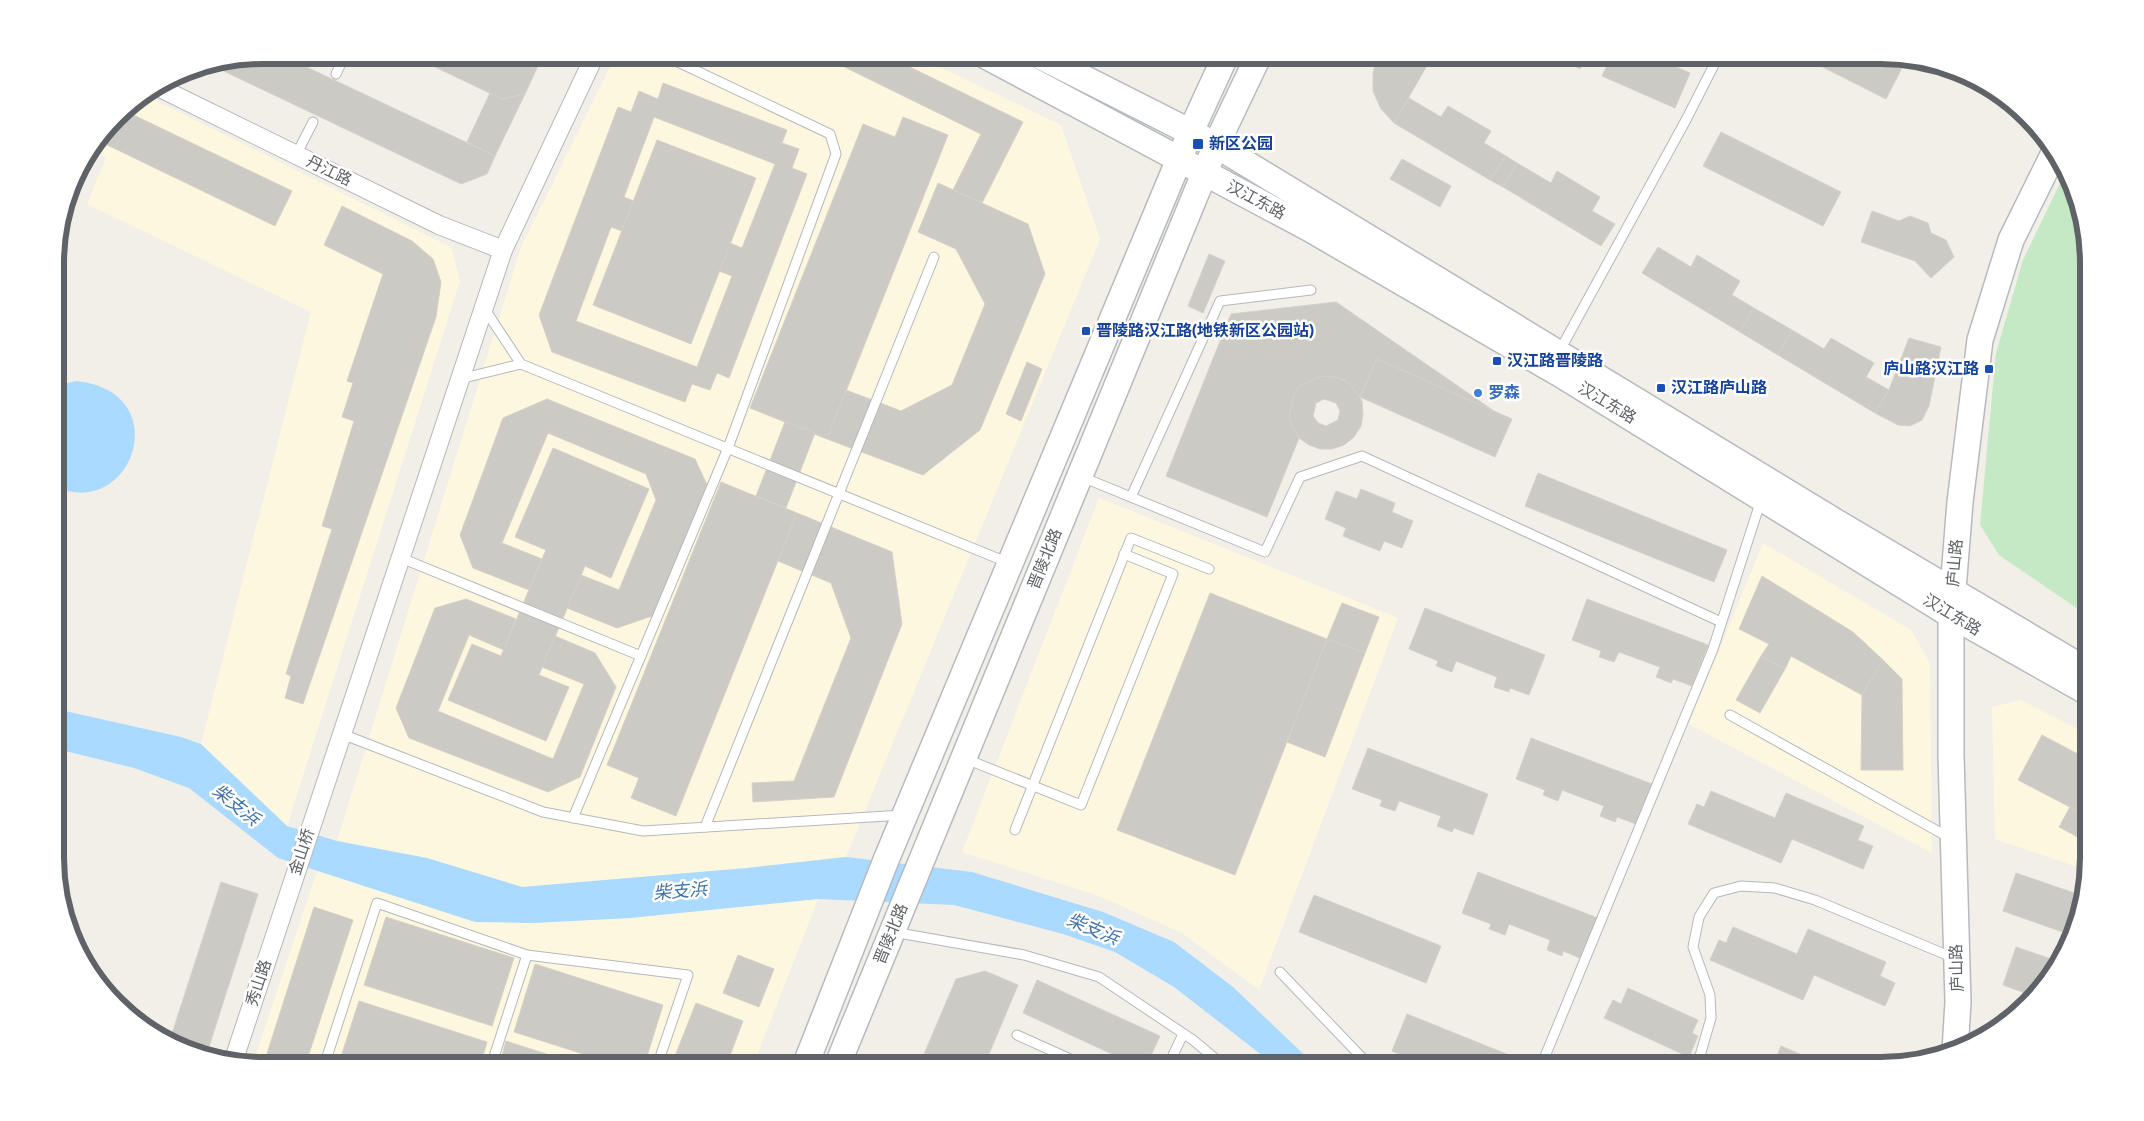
<svg xmlns="http://www.w3.org/2000/svg" width="2144" height="1121" font-family="'Varela Round','Noto Sans SC',sans-serif">
	<style>
		.commercial { fill: #fef7e0 }
		.green { fill: #c5e8c5 }
		.water { fill: #aadaff }
		.building { fill: #cccac5; stroke: #d6d1c6; fill-rule: evenodd }
		.lines { fill: none; stroke-linecap: round; stroke-linejoin: round }
		.lane-casing { stroke: #b5b8bc; stroke-width: 11 }
		.street-casing { stroke: #b5b8bc; stroke-width: 20 }
		.secondary-casing { stroke: #b6babf; stroke-width: 28 }
		.lane { stroke: #fff; stroke-width: 9 }
		.street { stroke: #fff; stroke-width: 18 }
		.secondary { stroke: #fff; stroke-width: 25 }
		.transit-dot { fill: #1a4fb4; stroke: #fff; stroke-width: 2 }
		.shop-dot { fill: #3f7fe0; stroke: #fff; stroke-width: 2 }
		.labels { text-anchor: middle; dominant-baseline: central; stroke-width: 5; stroke-linejoin: round; paint-order: stroke }
		.transit-label { font-size: 16px; font-weight: bold; fill: #164399; stroke: #fff; text-anchor: start }
		.street-label { font-size: 16px; fill: #5f6368; stroke: #fff }
		.shop-label { font-size: 16px; font-weight: bold; fill: #366cbe; stroke: #fff; text-anchor: start }
		.water-label { font-size: 18px; font-style: italic; fill: #4174aa; stroke: #fff }
		.rim { fill: none; stroke: #5f6368; stroke-width: 6 }
	</style>
	<rect width="100%" height="100%" fill="#f1efe8"/>
	<g class="commercial">
		<path d="M616 55H915L1061 125 1100 239 846 857 747 868 523 887 427 858 337 841 521 247Z"/>
		<path d="M144 95 451 247 460 281 287 826 201 744 311 312 87 204 106 158 93 150 125 107Z"/>
		<path d="M1099 498 1398 618 1259 990 1182 933 1099 896 962 852Z"/>
		<path d="M1763 543 1911 630 1930 663 1932 853 1689 724Z"/>
		<path d="M2021 700 2089 735V859L2086 870 1995 839 1992 707Z"/>
		<path d="M317 871 475 922 533 923 630 918 818 899 753 1066H262L253 1064Z"/>
	</g>
	<path class="green" d="M2064 175 2087 236 2088 616 1999 555 1980 525 1996 353 2023 260Z"/>
	<g class="water">
		<path d="M76 381C177 391 133 521 56 487V386Z"/>
		<path d="M56 709 181 737 201 744 287 826 337 841 427 858 522 887 747 868 846 857 972 872 1103 912 1174 942 1233 987 1316 1066H1276L1174 987 1115 952 1063 934 954 905 818 899 630 918 533 923 475 922 278 858 189 788 134 768 57 749Z"/>
	</g>
	<g class="building">
		<path d="M262 55H281L495 156 487 174 461 184 211 65Z"/>
		<path d="M410 55H506L536 70 525 94 502 99Z"/>
		<path d="M511 55H543L536 70 510 57Z"/>
		<path d="M820 55H885L1023 122 982 203 953 190 981 134Z"/>
		<path d="M1377 55H1433L1394 123 1381 109 1373 91V74Z"/>
		<path d="M1552 55H1587L1580 69Z"/>
		<path d="M1612 55H1649L1690 73 1675 108 1602 76Z"/>
		<path d="M1799 55H1882L1904 64 1886 99Z"/>
		<path d="M663 83 787 130 782 143 799 149 792 168 807 174 729 378 717 373 710 390 692 384 685 402 552 352 539 315 618 107 631 112 639 91 658 99ZM654 117 775 164 742 248 730 243 719 271 732 276 697 367 576 321 611 227 622 231 634 201 624 197Z"/>
		<path d="M490 93 502 99 525 94 495 156 467 142Z"/>
		<path d="M1409 98 1441 117 1448 106 1491 131 1484 143 1506 156 1490 180 1394 123Z"/>
		<path d="M123 110 292 191 275 226 99 141Z"/>
		<path d="M903 117 948 135 827 439 750 408 863 124 895 137Z"/>
		<path d="M1721 132 1841 192 1823 226 1703 166Z"/>
		<path d="M657 140 756 178 691 344 593 305Z"/>
		<path d="M1506 156 1517 163 1503 187 1490 180Z"/>
		<path d="M1402 159 1451 186 1440 207 1390 179Z"/>
		<path d="M1517 163 1551 183 1557 171 1600 197 1592 211 1615 224 1601 246 1503 187Z"/>
		<path d="M938 183 1028 224 1045 274 980 430 923 475 827 439 846 390 901 411 952 385 985 304 956 249 918 232Z"/>
		<path d="M342 206 412 241 433 259 441 282 436 317 303 704 285 698 291 676 286 674 332 529 322 526 354 421 342 417 353 383 347 381 383 274 324 245Z"/>
		<path d="M1872 211 1899 221 1910 216 1928 223 1931 233 1946 240 1954 257 1931 278 1915 261 1861 242Z"/>
		<path d="M1658 247 1691 267 1697 255 1740 281 1732 295 1754 308 1740 332 1642 273Z"/>
		<path d="M1209 254 1225 261 1203 313 1188 306Z"/>
		<path d="M1336 302 1494 411 1377 359 1359 398 1355 390 1346 381 1334 377 1322 376 1301 385 1294 394 1289 417 1293 428 1299 438 1267 517 1166 476 1231 314Z"/>
		<path d="M1754 308 1792 330 1778 355 1740 332Z"/>
		<path d="M1792 330 1824 349 1831 338 1874 363 1866 377 1889 390 1875 413 1778 355Z"/>
		<path d="M1909 338 1941 347 1929 406 1922 420 1910 426 1898 425 1875 413 1889 390Z"/>
		<path d="M1377 359 1512 419 1495 457 1360 397Z"/>
		<path d="M1027 362 1042 369 1021 421 1006 414Z"/>
		<path d="M1322 376 1334 377 1346 381 1355 390 1362 401 1363 414 1361 426 1354 437 1344 445 1332 449H1320L1309 445 1299 438 1293 428 1289 417 1294 394 1301 385ZM1324 399 1336 403 1340 411 1338 420 1326 426 1318 423 1313 416 1316 403Z"/>
		<path d="M547 399 695 459 709 489 655 615 617 628 567 608 581 575 619 590 656 500 646 474 548 433 502 543 542 559 529 590 473 568 460 535 503 418Z"/>
		<path d="M785 422 815 433 786 508 756 496Z"/>
		<path d="M553 448 649 489 611 578 585 566 539 675 569 687 546 741 448 700 472 644 501 656 542 559 546 550 515 537Z"/>
		<path d="M1538 473 1727 550 1714 582 1525 506Z"/>
		<path d="M721 482 797 513 676 816 631 798 639 778 607 765Z"/>
		<path d="M1361 489 1395 503 1392 512 1413 521 1402 548 1384 541 1380 551 1343 536 1346 528 1325 519 1336 491 1357 499Z"/>
		<path d="M797 513 892 552 902 624 834 797 753 802 752 783 794 781 851 638 831 583 778 561Z"/>
		<path d="M1762 576 1853 632 1883 660 1862 695 1791 656 1785 669 1761 656 1769 644 1739 629Z"/>
		<path d="M1210 593 1327 639 1235 875 1117 830Z"/>
		<path d="M466 599 516 619 504 650 469 635 438 711 553 759 584 684 542 667 555 636 595 653 616 687 580 777 548 792 409 738 396 708 435 608Z"/>
		<path d="M1587 599 1708 645 1692 686 1673 679 1671 683 1656 677 1660 667 1619 652 1614 662 1599 657 1601 651 1572 640Z"/>
		<path d="M1342 603 1379 617 1365 653 1327 639Z"/>
		<path d="M1425 608 1545 655 1529 695 1510 688 1509 692 1494 687 1497 677 1456 661 1452 672 1436 666 1438 661 1409 649Z"/>
		<path d="M1327 639 1365 653 1325 757 1287 742Z"/>
		<path d="M1761 656 1785 669 1760 713 1736 700Z"/>
		<path d="M1883 660 1902 679 1903 770H1861L1862 695Z"/>
		<path d="M2042 735 2089 760V817L2018 780Z"/>
		<path d="M1531 738 1652 784 1636 824 1617 817 1615 822 1600 816 1604 806 1562 790 1558 801 1543 795 1545 790 1516 779Z"/>
		<path d="M1368 748 1488 794 1473 835 1454 828 1452 832 1437 826 1441 816 1399 801 1395 811 1380 806 1382 800 1352 789Z"/>
		<path d="M1711 791 1775 818 1786 793 1864 826 1858 840 1873 846 1863 869 1792 839 1781 863 1688 824 1697 804 1704 807Z"/>
		<path d="M2070 807 2089 817V843L2059 827Z"/>
		<path d="M1478 872 1598 918 1582 959 1563 951 1562 956 1547 950 1550 940 1509 924 1505 935 1489 929 1491 924 1462 913Z"/>
		<path d="M2016 873 2080 895 2071 935 2003 911Z"/>
		<path d="M221 882 258 894 207 1053 169 1043Z"/>
		<path d="M1314 895 1441 946 1426 983 1299 932Z"/>
		<path d="M314 907 353 920 305 1066H263Z"/>
		<path d="M386 917 514 958 492 1026 364 985Z"/>
		<path d="M1733 927 1797 954 1808 929 1886 962 1880 976 1895 983 1885 1006 1814 975 1803 1000 1710 960 1719 940 1726 943Z"/>
		<path d="M2016 947 2060 962 2036 997 2003 985Z"/>
		<path d="M738 955 774 969 759 1007 723 993Z"/>
		<path d="M535 964 663 1005 644 1066H621L514 1032Z"/>
		<path d="M985 971 1018 985 984 1066H919L956 979Z"/>
		<path d="M1037 980 1160 1036 1146 1066H1138L1023 1013Z"/>
		<path d="M1628 988 1698 1020 1692 1033 1698 1036 1689 1057 1604 1018 1613 1000 1621 1004Z"/>
		<path d="M359 1001 487 1042 480 1066H338Z"/>
		<path d="M696 1003 743 1021 726 1066H671Z"/>
		<path d="M1407 1014 1534 1065V1066H1428L1392 1051Z"/>
		<path d="M506 1041 584 1066H499Z"/>
		<path d="M1781 1046 1809 1058 1806 1066H1773Z"/>
	</g>
	<g class="lines">
		<defs>
			<g id="lane">
				<path d="M336 74 345 55"/>
				<path d="M296 155 313 122"/>
				<path d="M484 308 521 364 1009 563"/>
				<path d="M1559 352 1687 118 1719 55"/>
				<path d="M460 379 521 364"/>
				<path d="M1082 477 1265 552 1300 477 1362 456 1721 622"/>
				<path d="M1131 497 1220 301 1311 290"/>
				<path d="M401 558 641 656"/>
				<path d="M1730 715 1950 838"/>
				<path d="M342 734 543 812 643 831 903 815"/>
				<path d="M966 759 1081 805 1173 574 1124 554"/>
				<path d="M573 818 728 448 836 154 830 134 663 55"/>
				<path d="M705 827 934 257"/>
				<path d="M1015 830 1131 538 1209 569"/>
				<path d="M893 932 1024 955 1099 977 1193 1040 1224 1066"/>
				<path d="M1280 972 1370 1066"/>
				<path d="M1017 1035 1086 1066"/>
				<path d="M324 1066 377 903 527 955 688 975 657 1066"/>
				<path d="M491 1066 527 955"/>
				<path d="M1168 1066 1183 1034"/>
				<path d="M1541 1066 1713 649 1761 500"/>
				<path d="M1697 1066 1711 1018 1710 995 1693 947 1699 917 1714 893 1741 886 1775 888 1815 900 1954 958"/>
			</g>
			<g id="street">
				<path d="M158 87 439 225 503 250"/>
				<path d="M234 1059 503 250 595 55"/>
			</g>
			<g id="secondary">
				<path d="M984 55 1310 229 1565 377 1951 615 2089 693"/>
				<path d="M1038 55 1216 145 1841 525 2088 671"/>
				<path d="M1955 1051 1958 1002 1951 755V615L1960 502 1980 340 2011 240 2055 151"/>
				<path d="M805 1066 886 860 1191 131 1226 55"/>
				<path d="M837 1066 1216 145 1259 55"/>
			</g>
		</defs>
		<use href="#lane" class="lane-casing"/>
		<use href="#street" class="street-casing"/>
		<use href="#secondary" class="secondary-casing"/>
		<use href="#lane" class="lane"/>
		<use href="#street" class="street"/>
		<use href="#secondary" class="secondary"/>
	</g>
	<g class="transit-dot">
		<rect x="1192" y="138" width="12" height="12" rx="2.5"/>
		<rect x="1081" y="326" width="10" height="10" rx="2.5"/>
		<rect x="1492" y="356" width="10" height="10" rx="2.5"/>
		<rect x="1984" y="364" width="10" height="10" rx="2.5"/>
		<rect x="1656" y="383" width="10" height="10" rx="2.5"/>
	</g>
	<circle class="shop-dot" cx="1478" cy="393" r="5"/>
	<g class="labels">
		<g class="transit-label">
			<text x="1209" y="144">新区公园</text>
			<text x="1096" y="331">晋陵路汉江路(地铁新区公园站)</text>
			<text x="1507" y="361">汉江路晋陵路</text>
			<text x="1979" y="369" text-anchor="end">庐山路汉江路</text>
			<text x="1671" y="388">汉江路庐山路</text>
		</g>
		<g class="street-label">
			<text transform="translate(329 171) rotate(26)">丹江路</text>
			<text transform="translate(1256 200) rotate(28)">汉江东路</text>
			<text transform="translate(1607 403) rotate(31)">汉江东路</text>
			<text transform="translate(1045 559) rotate(-68)">晋陵北路</text>
			<text transform="translate(1955 563) rotate(-85)">庐山路</text>
			<text transform="translate(1952 615) rotate(31)">汉江东路</text>
			<text transform="translate(302 852) rotate(-72)">金山桥</text>
			<text transform="translate(891 934) rotate(-68)">晋陵北路</text>
			<text transform="translate(1957 968) rotate(-92)">庐山路</text>
			<text transform="translate(259 983) rotate(-72)">秀山路</text>
		</g>
		<g class="shop-label">
			<text x="1488" y="393">罗森</text>
		</g>
		<g class="water-label">
			<text transform="translate(236 805) rotate(39)">柴支浜</text>
			<text transform="translate(680 891) rotate(-5)">柴支浜</text>
			<text transform="translate(1093 929) rotate(23)">柴支浜</text>
		</g>
	</g>
	<path d="M0 0H2144V1121H0ZM263 64H1881A199 199 0 0 1 2080 263V858A199 199 0 0 1 1881 1057H263A199 199 0 0 1 64 858V263A199 199 0 0 1 263 64Z" fill="#fff" fill-rule="evenodd"/>
	<path class="rim" d="M263 64H1881A199 199 0 0 1 2080 263V858A199 199 0 0 1 1881 1057H263A199 199 0 0 1 64 858V263A199 199 0 0 1 263 64Z"/>
</svg>
